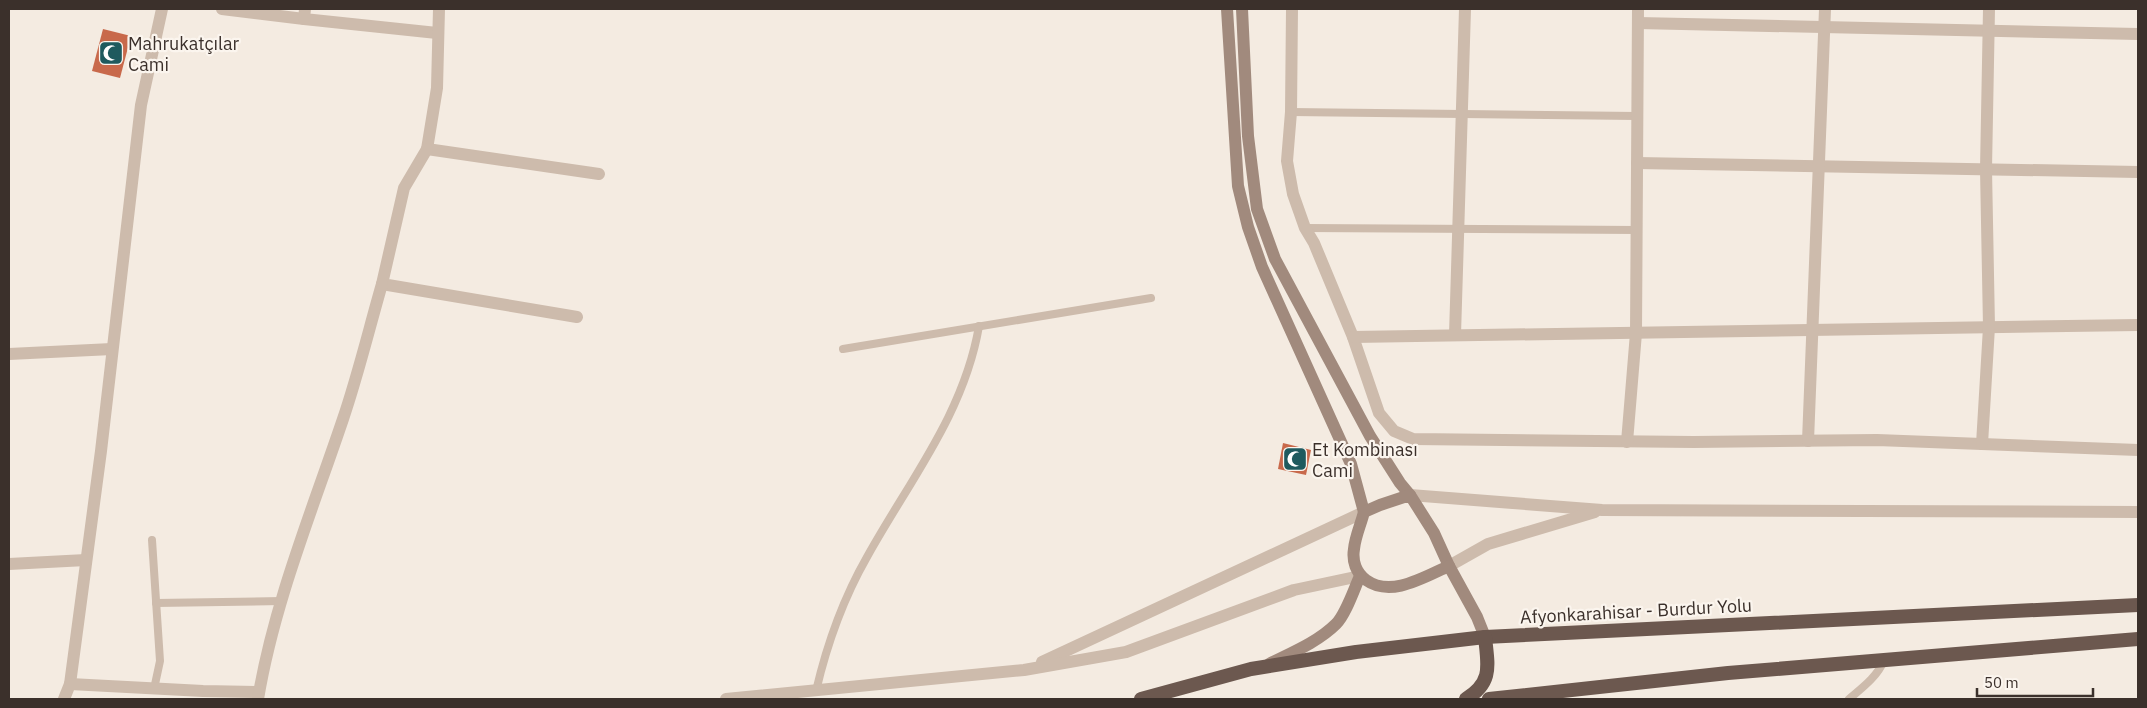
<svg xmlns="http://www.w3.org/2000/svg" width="2147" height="708" font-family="'IBM Plex Sans',sans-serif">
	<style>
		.building { fill: #c8694b }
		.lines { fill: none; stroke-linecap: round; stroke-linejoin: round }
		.service { stroke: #cdbbac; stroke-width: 8 }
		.minor { stroke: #cdbbac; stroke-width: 12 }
		.tertiary { stroke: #cdbbac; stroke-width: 12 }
		.secondary { stroke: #a18a7d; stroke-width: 12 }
		.trunk { stroke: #6c584f; stroke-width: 14 }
		.labels { text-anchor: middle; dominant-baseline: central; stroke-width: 4.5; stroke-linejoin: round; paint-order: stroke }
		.poi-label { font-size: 18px; fill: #3b302b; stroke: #fbf5ee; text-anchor: start }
		.street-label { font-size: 18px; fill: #3b302b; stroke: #fbf5ee }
	</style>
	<rect width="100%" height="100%" fill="#f4ebe1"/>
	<g class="building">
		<path d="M103 29 131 36 120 78 92 71Z"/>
		<path d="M1283 443 1311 450 1306 475 1278 469Z"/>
	</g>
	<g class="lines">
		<g class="service">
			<path d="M1291 112 1637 116"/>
			<path d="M1305 228 1636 230"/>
			<path d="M843 349 1151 298"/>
			<path d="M152 540 160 661 154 689"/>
			<path d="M156 603 282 601"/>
			<path d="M816 691C827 644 843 599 867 557 909 481 964 414 979 326"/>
			<path d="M1849 699C1862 688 1878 676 1884 660"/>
		</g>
		<g class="minor">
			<path d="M222 9 304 19"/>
			<path d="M305 9 304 19 437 33"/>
			<path d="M439 9 437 88 427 149 599 174"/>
			<path d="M1292 9 1291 112 1287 161 1293 194 1305 228 1314 243 1353 337 1379 413 1394 431 1413 439 1694 442 1877 440 2138 450"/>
			<path d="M1638 23 2138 34"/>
			<path d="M427 149 404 188 382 284 577 317"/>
			<path d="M1637 163 2138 172"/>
			<path d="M1455 335 1465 9"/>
			<path d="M1353 337 2138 325"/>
			<path d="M9 354 112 349"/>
			<path d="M1808 441 1825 9"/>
			<path d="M1627 442 1636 333 1638 9"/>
			<path d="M1982 444 1989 327 1986 169 1989 9"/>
			<path d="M9 564 86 560"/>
			<path d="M70 684 101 451 141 105 162 9"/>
			<path d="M64 699 70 684 203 691 259 692"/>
			<path d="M258 699C274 603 312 511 343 419 358 375 369 329 382 284"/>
		</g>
		<g class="tertiary">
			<path d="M1410 495 1602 510 2138 512"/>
			<path d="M1449 566 1488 544 1595 512"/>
			<path d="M1042 662 1364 512"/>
			<path d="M726 699 1024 670 1126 652 1294 590 1360 576"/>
		</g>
		<g class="secondary">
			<path d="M1227 9 1238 186 1248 227 1262 267 1351 464 1364 512"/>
			<path d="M1242 9 1248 136 1257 209 1275 259 1370 436 1400 483 1410 495"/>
			<path d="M1410 495 1434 533 1449 566C1424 577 1391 598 1366 580 1356 573 1352 561 1354 549 1355 537 1361 524 1364 512L1380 505Z"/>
			<path d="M1449 566 1477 617 1485 637"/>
			<path d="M1269 664C1291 653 1318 642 1336 624 1346 614 1354 589 1360 576"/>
		</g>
		<g class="trunk">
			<path d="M1141 699 1251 669 1356 652 1485 637 2138 605"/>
			<path d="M1466 699C1493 682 1488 666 1485 637"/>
			<path d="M1489 699 1728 673 2138 639"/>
		</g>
	</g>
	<defs>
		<symbol id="mosque-square" viewBox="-11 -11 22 22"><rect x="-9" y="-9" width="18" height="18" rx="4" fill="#1f5a5e" stroke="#fbf5ee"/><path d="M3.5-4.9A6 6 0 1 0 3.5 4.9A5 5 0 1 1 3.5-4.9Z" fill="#fff"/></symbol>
	</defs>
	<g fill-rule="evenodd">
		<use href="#mosque-square" x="97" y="39" width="28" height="28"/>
		<use href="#mosque-square" x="1281" y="445" width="28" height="28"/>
	</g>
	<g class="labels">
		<g class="poi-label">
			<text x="128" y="43">Mahrukatçılar<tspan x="128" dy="21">Cami</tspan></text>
			<text x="1312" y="449">Et Kombinası<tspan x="1312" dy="21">Cami</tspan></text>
		</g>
		<g class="street-label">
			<text transform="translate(1636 611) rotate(-3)">Afyonkarahisar - Burdur Yolu</text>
		</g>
	</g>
	<rect width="2147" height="708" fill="none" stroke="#3b302b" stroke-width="20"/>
	<path d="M1977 688v8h116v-8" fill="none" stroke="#3b302b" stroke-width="2.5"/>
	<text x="1984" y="688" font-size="15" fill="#3b302b" stroke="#fbf5ee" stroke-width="4" paint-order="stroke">50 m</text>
</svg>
